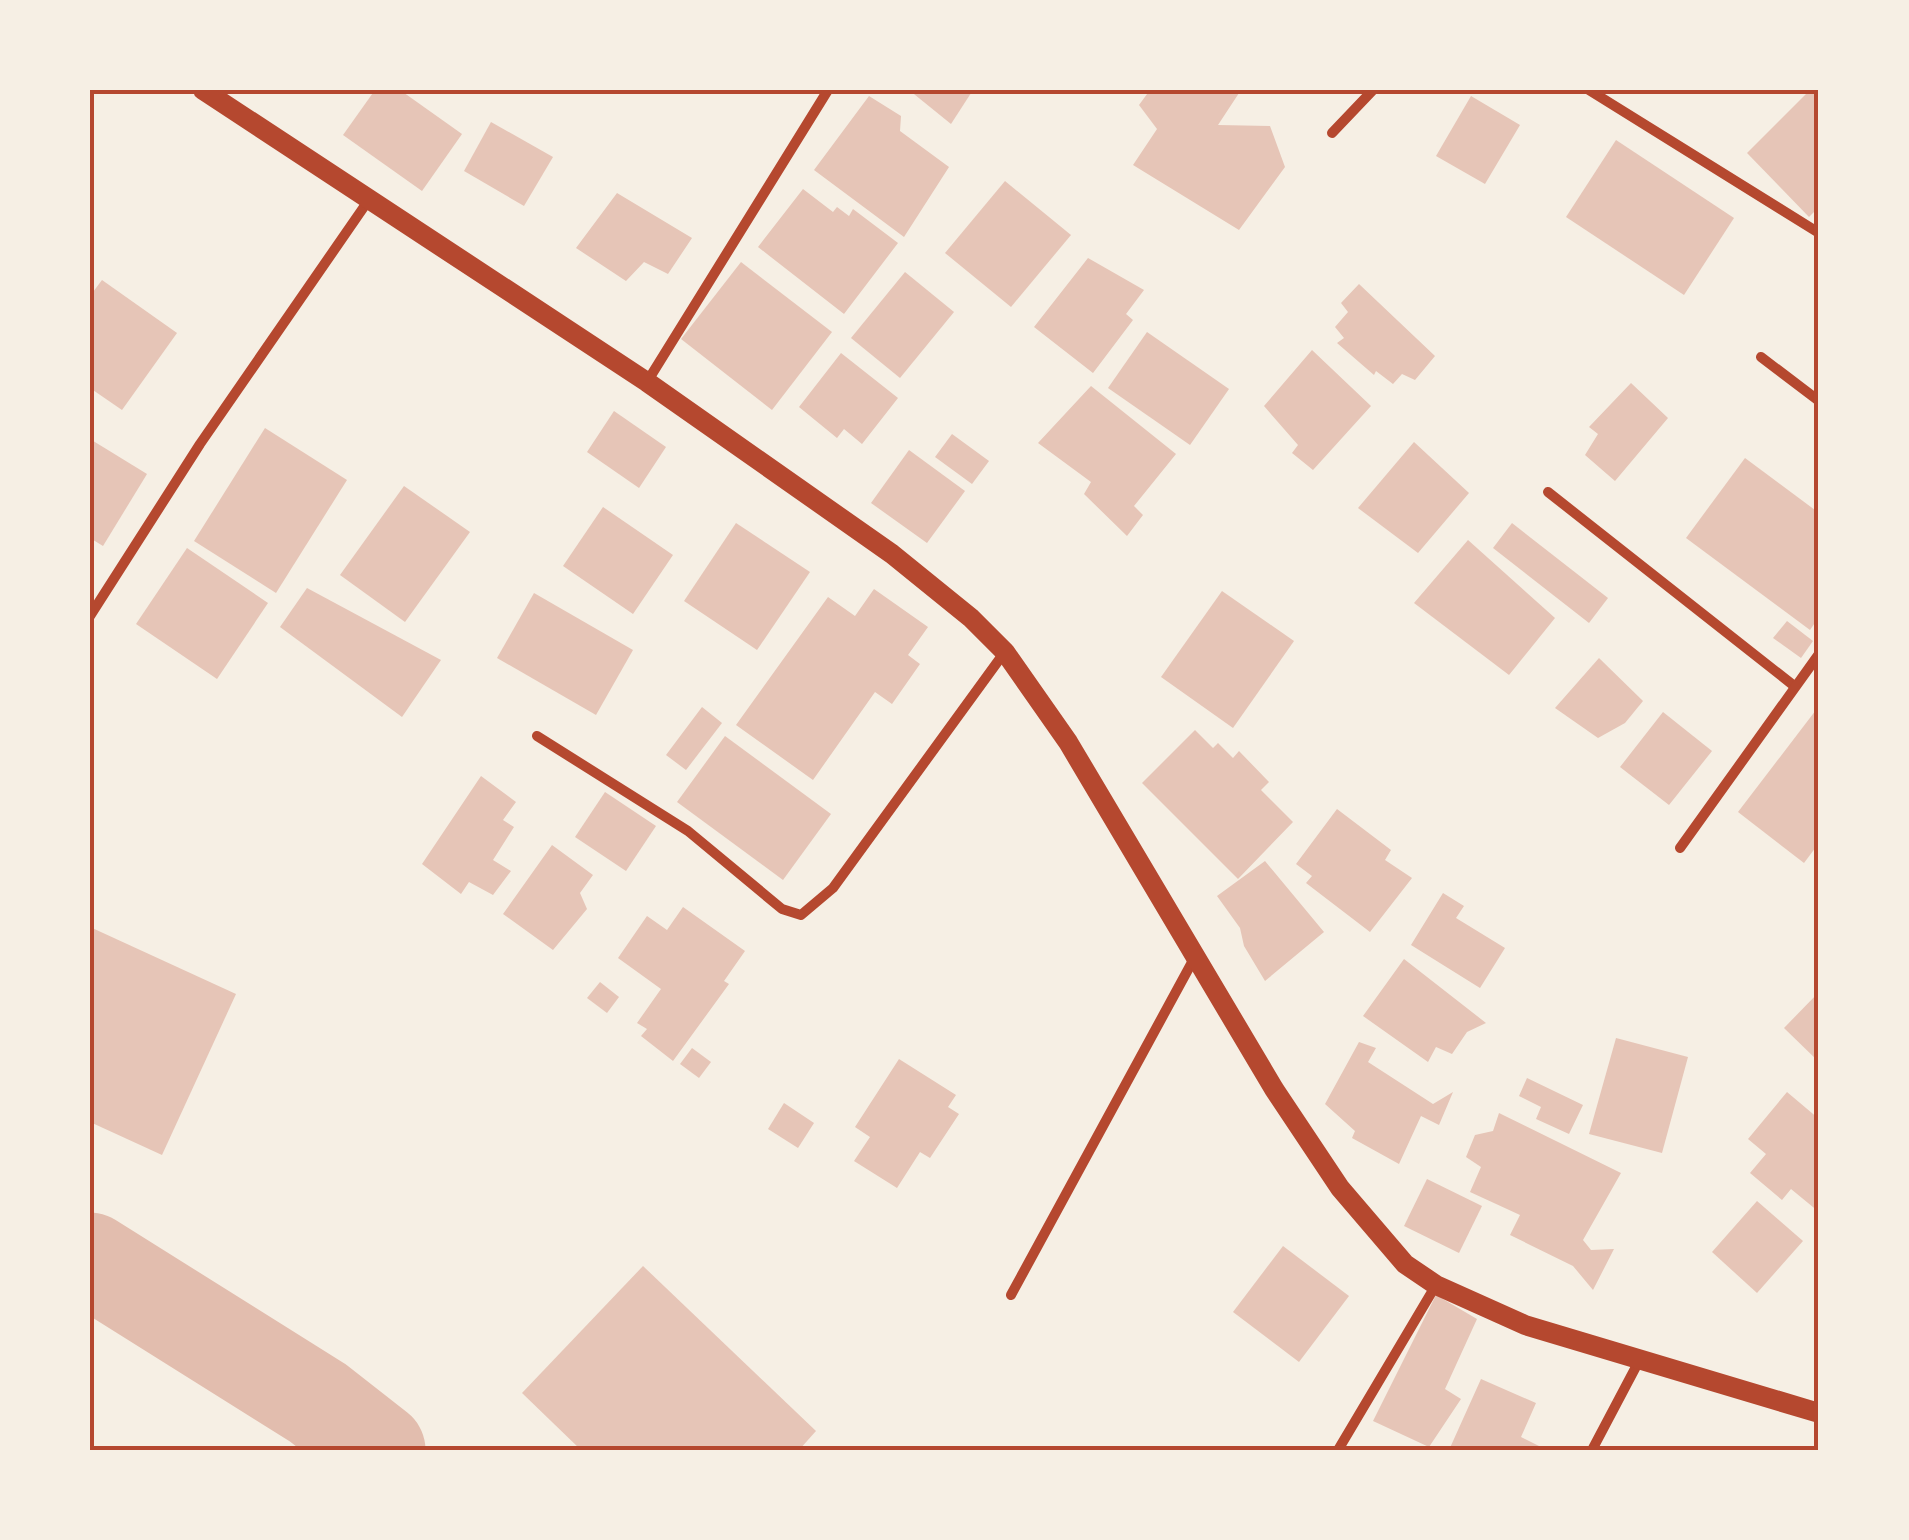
<svg xmlns="http://www.w3.org/2000/svg" width="1909" height="1540" font-family="Poppins,sans-serif">
	<style>
		.lines { fill: none; stroke-linecap: round; stroke-linejoin: round }
		.taxiway { stroke: #e2bdae; stroke-width: 95 }
		.building { fill: #e6c5b7 }
		.minor { stroke: #b5482f; stroke-width: 10 }
		.secondary { stroke: #b5482f; stroke-width: 20 }
		.neatline { fill: none; stroke: #b5482f; stroke-width: 4 }
	</style>
	<rect width="100%" height="100%" fill="#f6efe4"/>
	<g class="lines">
		<path class="taxiway" d="M90 1260 318 1403 378 1450"/>
	</g>
	<g class="building">
		<path d="M375 90H400L462 134 422 191 343 135Z"/>
		<path d="M909 90H973L951 124Z"/>
		<path d="M1150 90H1241L1218 125 1270 126 1285 167 1239 230 1133 165 1157 129 1139 105Z"/>
		<path d="M1810 90H1819V207L1809 217 1747 153Z"/>
		<path d="M869 96 901 116 900 131 949 167 904 237 814 170Z"/>
		<path d="M1471 96 1520 125 1485 184 1436 156Z"/>
		<path d="M491 122 553 157 524 206 464 171Z"/>
		<path d="M1616 140 1734 218 1684 295 1566 217Z"/>
		<path d="M1005 181 1071 235 1011 307 945 253Z"/>
		<path d="M803 189 833 212 837 207 849 216 853 209 898 243 844 314 758 247Z"/>
		<path d="M617 193 692 238 668 274 644 262 626 281 576 248Z"/>
		<path d="M1088 258 1144 290 1126 314 1133 320 1093 373 1034 327Z"/>
		<path d="M741 262 832 332 772 410 681 339Z"/>
		<path d="M905 272 954 312 900 378 851 338Z"/>
		<path d="M102 280 177 333 122 410 90 388V296Z"/>
		<path d="M1359 284 1435 356 1415 380 1402 374 1393 384 1376 371 1374 375 1337 343 1344 338 1335 327 1348 312 1341 303Z"/>
		<path d="M1147 332 1229 389 1190 445 1108 388Z"/>
		<path d="M1312 350 1371 406 1313 470 1292 453 1298 445 1264 406Z"/>
		<path d="M841 353 898 398 862 444 844 429 837 438 799 407Z"/>
		<path d="M1631 383 1668 418 1615 481 1585 455 1598 434 1589 427Z"/>
		<path d="M1091 386 1176 454 1134 506 1143 515 1127 536 1084 494 1091 482 1038 443Z"/>
		<path d="M614 411 666 447 639 488 587 452Z"/>
		<path d="M265 428 347 480 276 593 194 541Z"/>
		<path d="M952 434 989 461 972 484 935 457Z"/>
		<path d="M90 439 147 474 103 546 90 538Z"/>
		<path d="M1414 442 1469 493 1418 553 1358 508Z"/>
		<path d="M909 450 965 491 927 543 871 503Z"/>
		<path d="M1745 458 1819 513V617L1810 630 1686 538Z"/>
		<path d="M404 486 470 532 405 622 340 575Z"/>
		<path d="M603 507 673 555 633 614 563 566Z"/>
		<path d="M736 523 810 572 757 650 684 601Z"/>
		<path d="M1512 523 1608 598 1589 623 1493 548Z"/>
		<path d="M1468 540 1555 618 1509 675 1414 603Z"/>
		<path d="M187 548 268 603 217 679 136 624Z"/>
		<path d="M307 588 441 660 402 717 280 627Z"/>
		<path d="M874 589 928 627 908 655 920 664 892 704 875 692 813 780 736 725 828 597 855 616Z"/>
		<path d="M1222 591 1294 641 1233 728 1161 677Z"/>
		<path d="M534 593 633 650 596 715 497 658Z"/>
		<path d="M1787 621 1813 641 1801 658 1773 638Z"/>
		<path d="M1599 658 1643 701 1625 723 1598 738 1555 708Z"/>
		<path d="M1819 706V843L1804 863 1738 812Z"/>
		<path d="M702 707 722 723 686 770 666 755Z"/>
		<path d="M1663 712 1712 751 1669 805 1620 767Z"/>
		<path d="M1195 730 1213 748 1218 743 1233 758 1239 751 1269 782 1261 790 1293 822 1238 879 1142 783Z"/>
		<path d="M725 736 831 814 783 880 677 802Z"/>
		<path d="M481 776 516 802 503 820 514 827 493 860 511 871 493 895 469 882 461 894 422 864Z"/>
		<path d="M605 792 656 826 626 871 575 837Z"/>
		<path d="M1337 809 1391 850 1385 860 1412 878 1370 932 1306 883 1312 876 1296 864Z"/>
		<path d="M552 845 593 875 580 893 587 909 553 950 503 914Z"/>
		<path d="M1265 861 1324 932 1265 981 1244 946 1240 928 1217 896Z"/>
		<path d="M1443 893 1464 906 1456 918 1505 948 1480 988 1411 945Z"/>
		<path d="M683 907 745 951 724 981 729 984 673 1061 641 1036 647 1029 637 1023 661 989 618 958 647 916 667 930Z"/>
		<path d="M90 927 236 994 162 1155 90 1122Z"/>
		<path d="M1404 959 1486 1023 1467 1032 1452 1054 1436 1047 1428 1062 1363 1016Z"/>
		<path d="M600 982 619 997 607 1013 587 998Z"/>
		<path d="M1819 992V1062L1784 1028Z"/>
		<path d="M1616 1038 1688 1057 1662 1153 1589 1134Z"/>
		<path d="M1359 1042 1376 1048 1368 1062 1433 1104 1453 1092 1439 1125 1421 1116 1399 1164 1352 1138 1355 1131 1325 1104Z"/>
		<path d="M692 1048 711 1062 699 1078 680 1064Z"/>
		<path d="M899 1059 956 1095 948 1107 959 1114 930 1158 920 1152 897 1188 854 1161 870 1137 855 1127Z"/>
		<path d="M1527 1078 1583 1105 1569 1134 1536 1119 1541 1107 1519 1096Z"/>
		<path d="M1787 1092 1819 1119V1212L1791 1189 1782 1200 1750 1173 1766 1154 1748 1139Z"/>
		<path d="M784 1103 814 1123 798 1148 768 1129Z"/>
		<path d="M1499 1113 1621 1173 1583 1240 1591 1250 1614 1249 1593 1290 1573 1266 1510 1235 1520 1215 1470 1192 1481 1167 1466 1157 1475 1135 1493 1131Z"/>
		<path d="M1427 1179 1482 1206 1459 1253 1404 1226Z"/>
		<path d="M1757 1201 1803 1241 1757 1293 1712 1252Z"/>
		<path d="M1283 1246 1349 1296 1299 1362 1233 1312Z"/>
		<path d="M643 1266 816 1431 799 1450H581L522 1393Z"/>
		<path d="M1436 1295 1477 1319 1445 1389 1461 1399 1429 1447 1373 1421Z"/>
		<path d="M1481 1379 1536 1403 1521 1437 1547 1450H1449Z"/>
	</g>
	<g class="lines">
		<g class="minor">
			<path d="M1589 90 1819 233"/>
			<path d="M1332 133 1373 90"/>
			<path d="M1761 357 1819 401"/>
			<path d="M647 382 828 90"/>
			<path d="M1548 492 1793 685"/>
			<path d="M90 616 200 444 368 201"/>
			<path d="M537 736 688 831 782 909 801 915 833 888 1004 653"/>
			<path d="M1680 848 1819 654"/>
			<path d="M1011 1295 1196 955"/>
			<path d="M1338 1450 1436 1285"/>
			<path d="M1592 1450 1639 1361"/>
		</g>
		<path class="secondary" d="M203 90 647 382 892 554 971 618 1005 652 1068 742 1274 1089 1340 1188 1405 1264 1436 1285 1525 1325 1819 1413"/>
	</g>
	<rect width="1909" height="1540" fill="none" stroke="#f6efe4" stroke-width="185"/>
	<rect x="92" y="92" width="1724" height="1356" class="neatline"/>
</svg>
